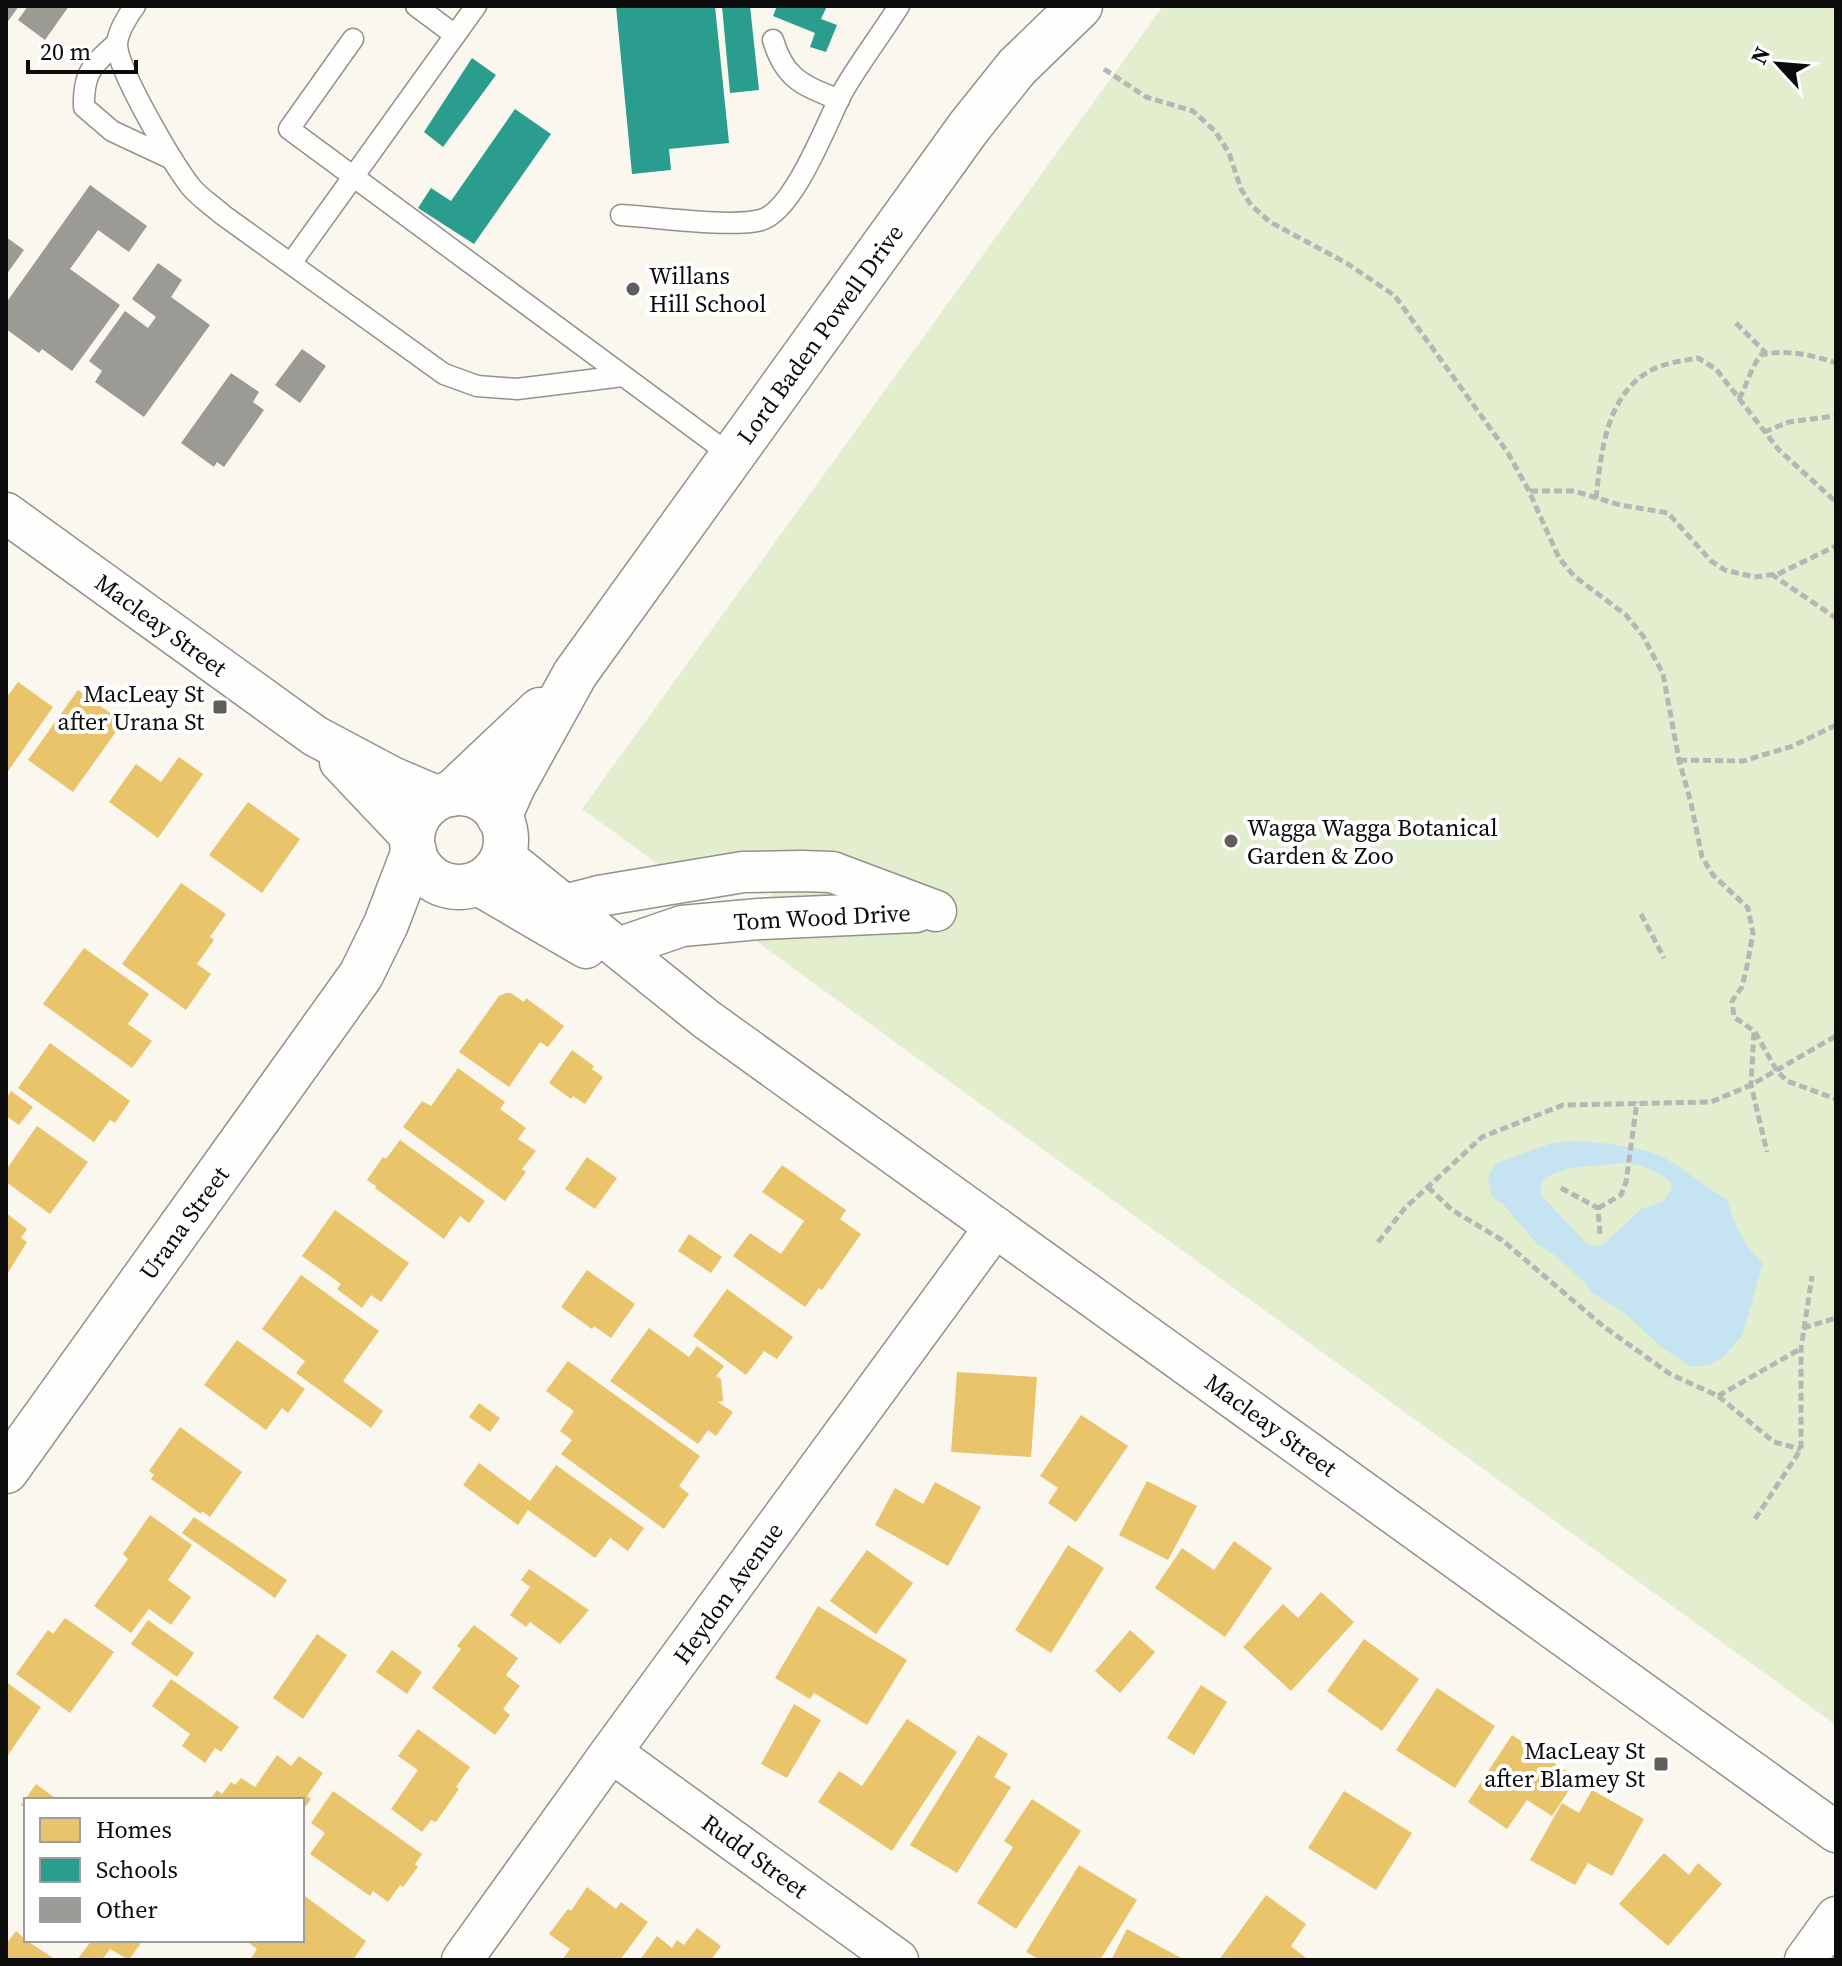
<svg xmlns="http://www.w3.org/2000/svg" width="1842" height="1966" font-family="'Source Serif 4',serif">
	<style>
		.green { fill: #e3eecf }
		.water { fill: #c6e3f2; fill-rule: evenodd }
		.homes { fill: #e9c46a }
		.schools { fill: #2a9d8f }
		.building { fill: #9c9a95 }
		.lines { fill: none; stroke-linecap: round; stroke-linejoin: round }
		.service-casing { stroke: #93918e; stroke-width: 23 }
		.minor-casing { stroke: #93918e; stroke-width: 43 }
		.tertiary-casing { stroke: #93918e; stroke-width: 47 }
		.path { stroke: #b7b6b5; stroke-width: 5; stroke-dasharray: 8 4; stroke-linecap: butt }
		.service { stroke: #fefefd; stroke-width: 20 }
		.minor { stroke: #fefefd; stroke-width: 40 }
		.tertiary { stroke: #fefefd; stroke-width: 44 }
		.poi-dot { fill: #5f5e5b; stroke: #fff; stroke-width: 3 }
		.labels { text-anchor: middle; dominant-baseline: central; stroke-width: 8; stroke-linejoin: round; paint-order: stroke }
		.poi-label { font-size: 24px; fill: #0b0b0b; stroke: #fff; text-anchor: start }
		.street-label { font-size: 24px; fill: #0b0b0b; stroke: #fff }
	</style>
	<rect width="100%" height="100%" fill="#faf7ef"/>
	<path class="green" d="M1163 6H1836V1725L709 907 772 896 778 873 686 884 582 809Z"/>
	<path class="water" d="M1571 1141C1591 1141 1641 1147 1658 1155 1684 1166 1702 1187 1727 1199 1734 1224 1743 1245 1763 1263L1742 1336 1723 1357 1709 1365 1691 1367 1660 1346 1627 1315 1591 1292 1586 1284 1553 1254 1537 1244 1503 1204 1492 1197 1488 1177 1496 1163 1552 1143ZM1622 1163C1641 1163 1654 1171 1670 1181L1672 1188 1663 1202 1641 1209 1603 1245 1589 1246 1541 1195V1184C1556 1163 1598 1167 1622 1163Z"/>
	<g class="homes">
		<path d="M18 682 53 707 6 774V698Z"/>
		<path d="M78 690 123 722 73 792 28 760Z"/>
		<path d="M179 757 203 774 158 838 109 802 136 764 161 782Z"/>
		<path d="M248 802 300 839 262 893 209 855Z"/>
		<path d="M181 883 226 914 210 937 214 940 197 964 211 974 186 1010 122 964Z"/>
		<path d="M84 948 149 994 128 1024 152 1041 132 1068 43 1004Z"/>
		<path d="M506 993H511L524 1002 526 998 564 1026 548 1047 540 1042 509 1087 459 1052 499 996Z"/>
		<path d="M50 1043 130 1101 115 1123 110 1120 94 1142 18 1088Z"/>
		<path d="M572 1050 594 1066 592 1069 603 1077 585 1104 573 1096 571 1099 549 1083Z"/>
		<path d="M458 1068 505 1102 500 1109 526 1128 518 1139 536 1151 522 1169 526 1172 505 1201 403 1127 422 1101 431 1106Z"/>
		<path d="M11 1091 33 1107 19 1125 6 1116V1099Z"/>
		<path d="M37 1126 88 1162 50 1214 6 1182V1170Z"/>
		<path d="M400 1140 485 1201 469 1223 460 1216 444 1239 375 1188 376 1186 367 1180 383 1157 386 1159Z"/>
		<path d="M587 1157 617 1178 595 1209 565 1189Z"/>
		<path d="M782 1165 846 1210 840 1219 861 1234 822 1290 819 1288 805 1307 733 1256 750 1233 781 1254 804 1221 762 1192Z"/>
		<path d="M335 1210 409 1263 381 1302 371 1295 362 1308 337 1289 341 1284 302 1256Z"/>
		<path d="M6 1213 27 1229 21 1238 27 1242 6 1276Z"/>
		<path d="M689 1234 722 1257 711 1273 678 1251Z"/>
		<path d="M587 1270 635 1304 611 1338 594 1326 592 1329 561 1307Z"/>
		<path d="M301 1275 379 1331 343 1381 383 1411 371 1428 296 1373 305 1361 262 1329Z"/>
		<path d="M727 1289 793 1337 777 1359 764 1351 746 1375 693 1336Z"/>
		<path d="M649 1328 689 1357 697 1346 724 1366 716 1376 721 1379 723 1401 718 1402 733 1412 716 1436 708 1430 698 1444 610 1381Z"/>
		<path d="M237 1340 305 1389 288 1413 282 1408 266 1430 204 1385Z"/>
		<path d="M568 1361 700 1456 679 1486 689 1494 664 1529 561 1454 572 1440 560 1431 574 1411 546 1391Z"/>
		<path d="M957 1372 1037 1377 1031 1457 951 1452Z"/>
		<path d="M479 1403 500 1418 490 1432 469 1417Z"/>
		<path d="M1081 1415 1128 1446 1076 1522 1048 1503 1058 1488 1040 1476Z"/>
		<path d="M180 1427 242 1472 210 1517 202 1511 201 1514 151 1479 154 1475 149 1471Z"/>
		<path d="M479 1463 530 1501 556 1465 644 1528 628 1551 610 1538 595 1558 528 1510 518 1525 463 1485Z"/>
		<path d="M1147 1481 1197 1506 1168 1560 1119 1535Z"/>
		<path d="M935 1482 981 1507 948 1566 875 1525 895 1488 923 1504Z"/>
		<path d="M150 1515 192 1545 168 1580 191 1597 171 1625 149 1609 131 1633 94 1606 128 1559 123 1554Z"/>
		<path d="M194 1517 287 1580 275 1598 182 1533Z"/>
		<path d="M1234 1541 1272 1568 1225 1637 1155 1588 1182 1548 1214 1570Z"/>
		<path d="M1068 1545 1104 1568 1051 1653 1015 1630Z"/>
		<path d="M867 1550 913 1583 876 1634 830 1601Z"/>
		<path d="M529 1569 589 1610 560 1644 530 1622 526 1627 510 1615 530 1587 521 1580Z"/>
		<path d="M1321 1592 1354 1622 1291 1691 1243 1647 1283 1604 1298 1618Z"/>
		<path d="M818 1606 907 1660 867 1725 814 1693 810 1699 775 1678Z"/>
		<path d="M65 1618 114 1652 70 1713 16 1674 48 1630 53 1634Z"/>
		<path d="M148 1620 194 1653 177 1677 131 1644Z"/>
		<path d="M474 1625 518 1658 506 1675 520 1686 503 1709 510 1715 495 1735 432 1688 461 1649 457 1646Z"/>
		<path d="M1130 1630 1155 1652 1120 1693 1095 1671Z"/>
		<path d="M317 1634 347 1655 303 1719 273 1698Z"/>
		<path d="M1364 1639 1419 1679 1382 1731 1327 1691Z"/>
		<path d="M392 1650 422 1672 407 1694 376 1672Z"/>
		<path d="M171 1679 239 1727 221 1752 215 1748 205 1763 182 1746 190 1734 152 1706Z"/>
		<path d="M6 1682 41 1707 6 1758Z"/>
		<path d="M1201 1685 1227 1702 1194 1755 1167 1738Z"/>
		<path d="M1437 1688 1495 1726 1455 1788 1396 1750Z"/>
		<path d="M794 1704 821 1720 787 1778 761 1764Z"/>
		<path d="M907 1719 957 1752 892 1851 818 1802 839 1771 862 1786Z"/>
		<path d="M418 1729 470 1767 456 1787 459 1789 436 1822 431 1820 422 1832 391 1809 418 1770 398 1756Z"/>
		<path d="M978 1735 1008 1754 994 1777 1011 1787 957 1873 910 1845Z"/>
		<path d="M1512 1735 1577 1778 1552 1816 1527 1800 1507 1829 1468 1802Z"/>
		<path d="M277 1755 291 1766 299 1756 323 1773 307 1796 311 1799 302 1811V1800H210L217 1790 222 1794 231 1782 235 1785 241 1778 255 1787Z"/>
		<path d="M36 1784 58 1800H26V1808L21 1805Z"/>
		<path d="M1592 1790 1644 1819 1612 1876 1588 1863 1575 1885 1530 1860 1562 1803 1579 1813Z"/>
		<path d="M333 1791 422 1854 415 1864 418 1867 403 1887 400 1885 388 1902 373 1891 370 1896 310 1854 325 1833 311 1823Z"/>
		<path d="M1344 1791 1412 1833 1376 1890 1308 1848Z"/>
		<path d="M1032 1799 1081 1831 1016 1929 977 1903 1013 1847 1004 1841Z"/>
		<path d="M1664 1853 1689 1875 1698 1863 1722 1884 1668 1946 1619 1904Z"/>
		<path d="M1079 1865 1137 1900 1100 1960H1040L1026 1952Z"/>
		<path d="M587 1887 616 1909 621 1902 648 1922 620 1960H562L570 1949 549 1934 568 1909 571 1911Z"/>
		<path d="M302 1894 366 1941 353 1960H250L257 1949 245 1940H302Z"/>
		<path d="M1266 1895 1306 1924 1291 1946 1306 1958 1305 1960H1219Z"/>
		<path d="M697 1928 721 1946 711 1960H640L657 1936 672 1948 677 1940 684 1945Z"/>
		<path d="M1127 1929 1185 1960H1111Z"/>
		<path d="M16 1931 26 1940 56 1960H6V1944Z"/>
		<path d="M92 1940H143L129 1960 110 1949 102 1960H77Z"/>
	</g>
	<g class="schools">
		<path d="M616 6H715L729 143 669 149 671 170 632 174Z"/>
		<path d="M722 6H750L759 90 730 93Z"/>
		<path d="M777 6H827L821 19 837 25 826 52 810 47 815 33 773 16Z"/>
		<path d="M472 58 496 75 443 147 424 132Z"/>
		<path d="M515 109 551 134 474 244 418 208 431 188 451 201Z"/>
	</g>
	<g class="building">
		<path d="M6 6H19L6 24Z"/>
		<path d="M28 6H69L45 40 18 20Z"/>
		<path d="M90 185 147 226 129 252 98 230 70 269 120 305 72 371 42 349 39 353 6 329V303Z"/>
		<path d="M6 237 24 250 6 275Z"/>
		<path d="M158 263 182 280 171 297 210 325 144 417 95 382 102 371 89 361 125 311 148 328 156 317 132 299Z"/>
		<path d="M302 349 326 366 300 403 275 385Z"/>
		<path d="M231 373 259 392 253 402 264 410 224 467 217 462 214 467 181 443Z"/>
	</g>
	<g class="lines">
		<defs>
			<g id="service">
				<path d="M135 6C128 15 117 33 117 45 118 71 173 164 191 187 199 197 213 206 223 215L444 374 477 386 517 389 623 376"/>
				<path d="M416 6 455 35"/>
				<path d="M353 39 289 129 732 456"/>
				<path d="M773 40C785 80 803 85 839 100"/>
				<path d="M117 43C92 65 83 73 84 107L112 131 172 159"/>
				<path d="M621 215C657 217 730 228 761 220 794 211 827 122 842 93 859 63 881 35 899 6"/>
				<path d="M292 262 476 6"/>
			</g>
			<g id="minor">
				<path d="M6 513 315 736 392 777 439 797"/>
				<path d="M340 762 412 838"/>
				<path d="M505 857 706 1019 1836 1832"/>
				<path d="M478 885 586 948"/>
				<path d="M564 905 599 896 743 872 801 871 832 872 936 911"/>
				<path d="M618 948 682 926 759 919 916 912"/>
				<path d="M611 1752 898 1960"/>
				<path d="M462 1960 611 1752 995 1227"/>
				<path d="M1805 1960 1836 1917"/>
			</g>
			<g id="tertiary">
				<circle cx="459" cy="840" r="47"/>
				<path d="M451 794 540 710"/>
				<path d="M499 817 513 786 575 674 969 127 1017 67 1080 6"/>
				<path d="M6 1471 361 975 386 924 414 851"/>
			</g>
		</defs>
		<use href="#service" class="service-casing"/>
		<use href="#minor" class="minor-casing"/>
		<use href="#tertiary" class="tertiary-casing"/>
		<g class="path">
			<path d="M1104 69 1146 97 1193 111 1215 131 1229 153 1241 189 1251 205 1270 222 1348 264 1395 296 1508 453 1529 491 1559 558 1574 576 1626 615 1643 636 1663 674 1679 760 1691 803 1702 857 1713 875 1748 908 1753 933 1747 966 1742 987 1732 1001 1734 1017 1754 1031 1751 1085 1767 1152"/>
			<path d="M1736 323 1766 353"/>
			<path d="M1739 399C1747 385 1751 367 1761 355 1785 349 1813 355 1836 363"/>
			<path d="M1764 432 1789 422 1836 416"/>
			<path d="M1530 491H1574L1620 505 1668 513 1711 561 1725 570 1754 577 1778 574 1836 546"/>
			<path d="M1596 498C1601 453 1606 395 1650 371 1663 363 1682 361 1698 358L1716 369 1779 450 1836 502"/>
			<path d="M1771 574 1836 618"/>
			<path d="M1679 760 1743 761 1793 746 1836 725"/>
			<path d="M1641 914 1664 958"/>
			<path d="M1755 1032 1777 1071 1787 1081 1836 1099"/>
			<path d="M1428 1187 1452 1210 1502 1240 1603 1326 1670 1374 1718 1396 1774 1442 1801 1449"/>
			<path d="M1561 1188 1598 1208 1600 1235"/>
			<path d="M1598 1208 1621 1195 1626 1182 1637 1102"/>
			<path d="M1378 1242 1405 1208 1482 1137 1563 1105 1711 1102 1751 1085 1836 1036"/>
			<path d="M1803 1328 1836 1318"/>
			<path d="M1718 1396 1800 1349"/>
			<path d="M1755 1519 1801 1449V1349L1812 1276"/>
		</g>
		<use href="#service" class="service"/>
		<use href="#minor" class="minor"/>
		<use href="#tertiary" class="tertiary"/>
	</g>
	<g class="poi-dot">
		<circle cx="633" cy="289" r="8"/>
		<rect x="212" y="699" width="16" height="16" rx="4"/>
		<circle cx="1231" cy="841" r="8"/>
		<rect x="1653" y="1756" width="16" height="16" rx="4"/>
	</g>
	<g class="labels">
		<g class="poi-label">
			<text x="649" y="275">Willans<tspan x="649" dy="28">Hill School</tspan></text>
			<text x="204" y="693" text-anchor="end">MacLeay St<tspan x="204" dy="28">after Urana St</tspan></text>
			<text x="1247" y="827">Wagga Wagga Botanical<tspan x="1247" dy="28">Garden &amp; Zoo</tspan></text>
			<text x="1645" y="1750" text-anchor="end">MacLeay St<tspan x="1645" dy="28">after Blamey St</tspan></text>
		</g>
		<g class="street-label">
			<text transform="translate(820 334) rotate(-54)">Lord Baden Powell Drive</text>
			<text transform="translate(161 625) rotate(36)">Macleay Street</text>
			<text transform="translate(822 917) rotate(-3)">Tom Wood Drive</text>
			<text transform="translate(184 1223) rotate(-54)">Urana Street</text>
			<text transform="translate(1271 1425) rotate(36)">Macleay Street</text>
			<text transform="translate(728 1593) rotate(-54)">Heydon Avenue</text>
			<text transform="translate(755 1856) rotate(36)">Rudd Street</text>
		</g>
	</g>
	<rect width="1842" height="1966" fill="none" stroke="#0b0b0b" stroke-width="16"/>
	<rect x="24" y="1798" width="280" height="144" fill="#ffffff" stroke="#9d9d9d" stroke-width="2"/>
	<rect x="40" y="1818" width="40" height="24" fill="#e9c46a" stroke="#9d9d9d" stroke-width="2"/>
	<text x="96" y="1838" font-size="24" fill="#0b0b0b">Homes</text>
	<rect x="40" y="1858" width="40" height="24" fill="#2a9d8f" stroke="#9d9d9d" stroke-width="2"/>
	<text x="96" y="1878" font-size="24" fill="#0b0b0b">Schools</text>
	<rect x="40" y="1898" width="40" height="24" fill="#9c9a95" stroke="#9d9d9d" stroke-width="2"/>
	<text x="96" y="1918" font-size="24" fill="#0b0b0b">Other</text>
	<g transform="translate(1778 64) rotate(296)" stroke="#ffffff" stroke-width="6" paint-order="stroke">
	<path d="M0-6L14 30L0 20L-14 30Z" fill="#0b0b0b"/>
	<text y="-12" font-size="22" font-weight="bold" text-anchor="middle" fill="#0b0b0b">N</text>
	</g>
	<path d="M28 60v12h108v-12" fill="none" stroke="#0b0b0b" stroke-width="4"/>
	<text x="40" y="60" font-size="24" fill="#0b0b0b" stroke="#ffffff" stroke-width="6" paint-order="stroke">20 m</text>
</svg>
